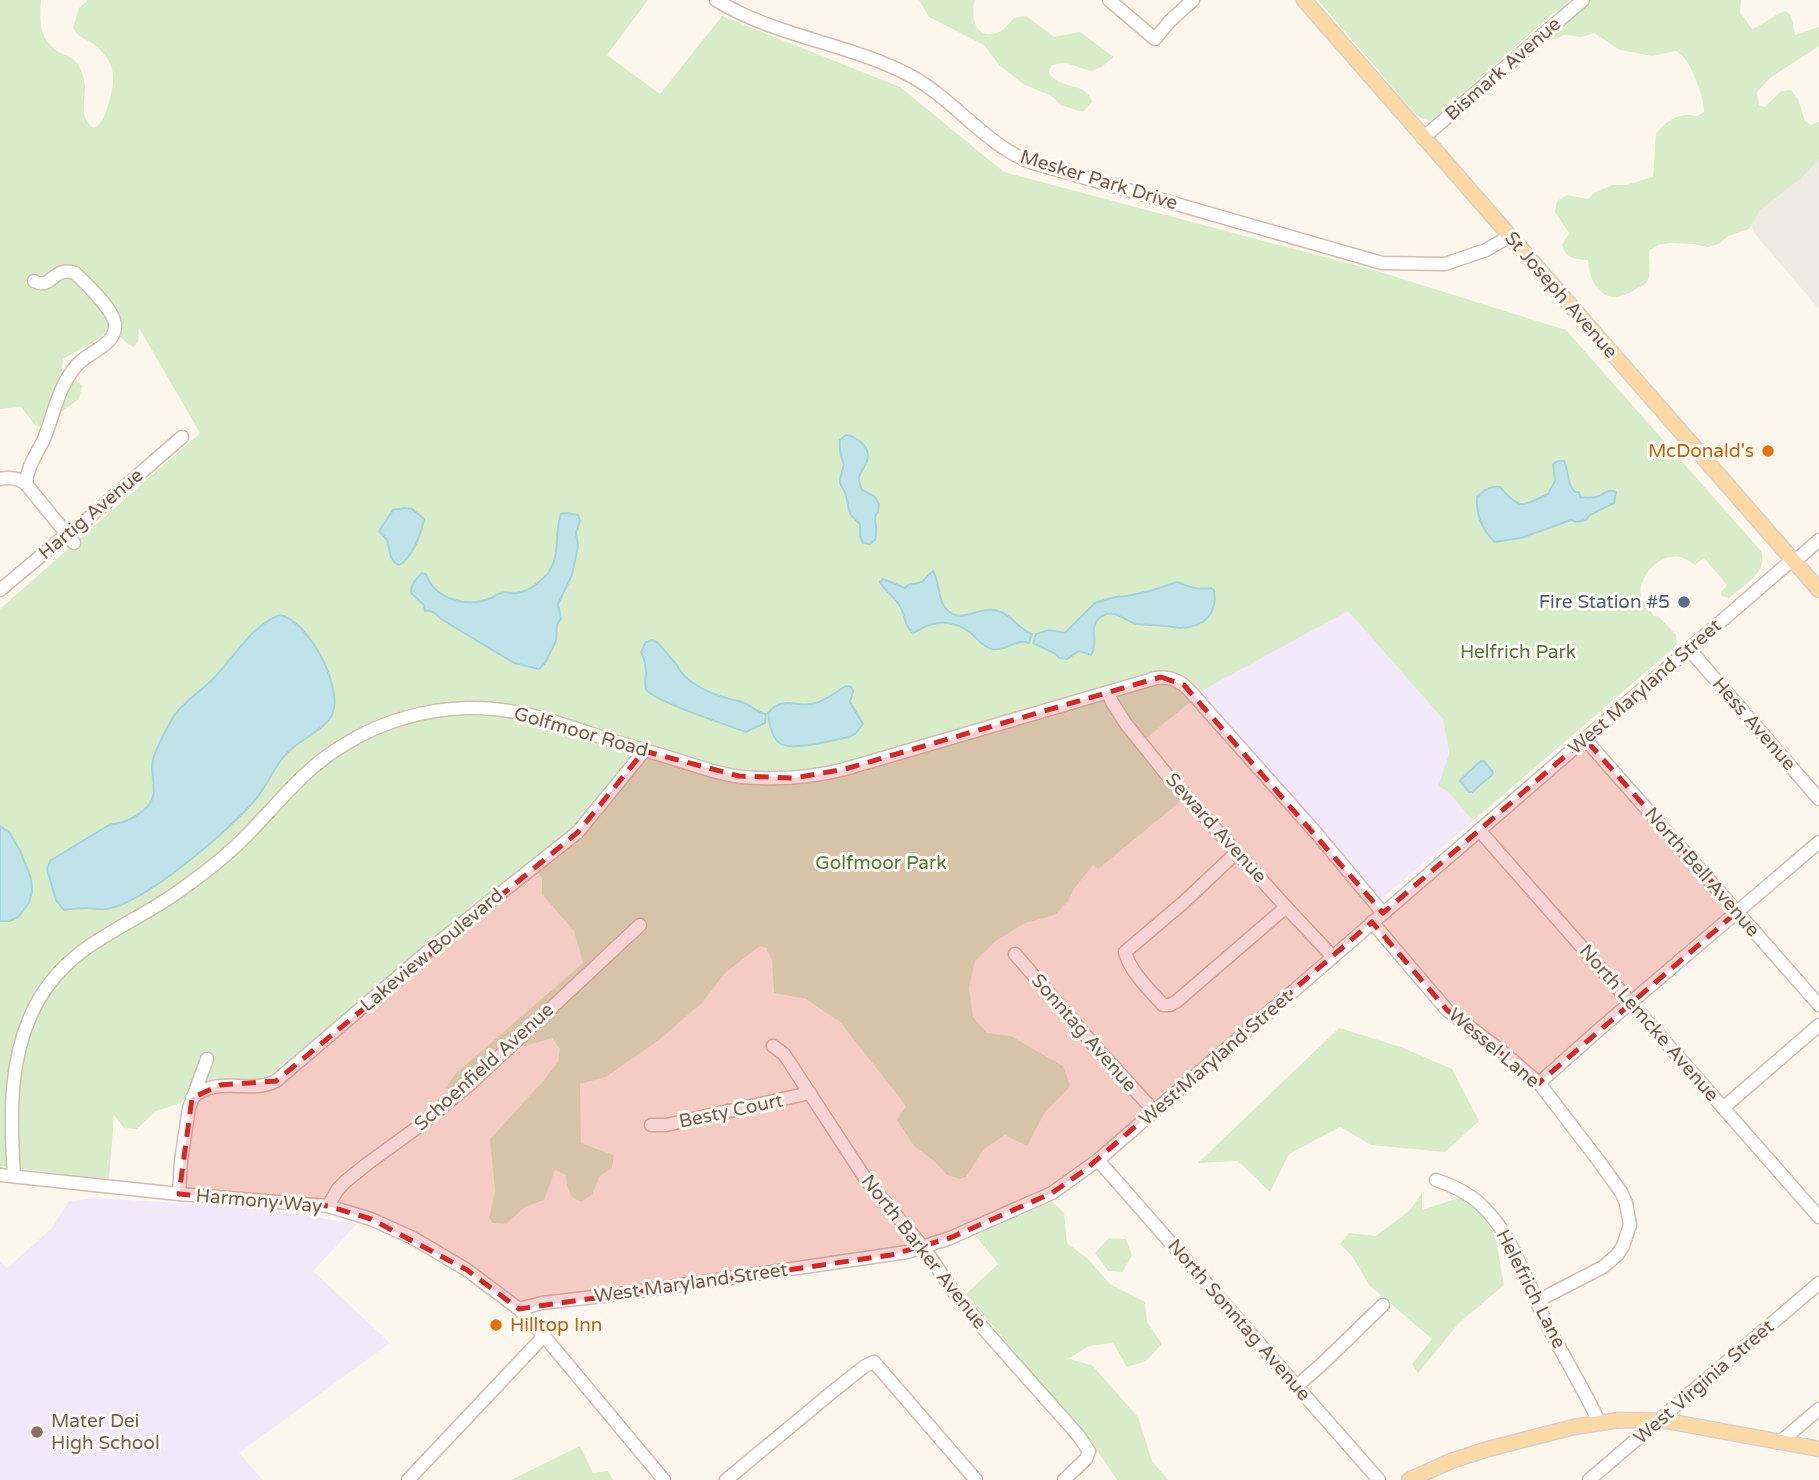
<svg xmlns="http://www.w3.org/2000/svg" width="1819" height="1480" font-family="'Varela Round',sans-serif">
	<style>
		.industrial { fill: #efe9e4 }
		.education { fill: #f3e8fa }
		.green { fill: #d8ecc9 }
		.water { fill: #bfe3e8; stroke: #a5d3da; stroke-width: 2 }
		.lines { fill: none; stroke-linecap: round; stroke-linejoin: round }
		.minor-casing { stroke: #d1beb0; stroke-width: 15 }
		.major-casing { stroke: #dad1cd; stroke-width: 17 }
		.minor { stroke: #fff; stroke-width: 12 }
		.major { stroke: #fbd9a5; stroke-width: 14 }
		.marked { fill: #d62828; fill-opacity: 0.2; stroke: #d62828; stroke-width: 5; stroke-dasharray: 14 9; stroke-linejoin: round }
		.food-dot { fill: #e8710a; stroke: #fffaf3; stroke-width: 2.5 }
		.service-dot { fill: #5c6f8a; stroke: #fffaf3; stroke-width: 2.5 }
		.education-dot { fill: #8d6e63; stroke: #fffaf3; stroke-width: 2.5 }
		.labels { text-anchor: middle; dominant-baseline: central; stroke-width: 6; stroke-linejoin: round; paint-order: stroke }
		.street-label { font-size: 19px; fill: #7a5c4d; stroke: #fffaf3 }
		.food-label { font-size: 19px; fill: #c56008; stroke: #fffaf3; text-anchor: end }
		.service-label { font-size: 19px; fill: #4e5e75; stroke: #fffaf3; text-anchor: end }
		.park-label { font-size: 19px; fill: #537a41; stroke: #fffaf3 }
		.education-label { font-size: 19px; fill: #785e54; stroke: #fffaf3; text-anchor: start }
	</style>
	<rect width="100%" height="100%" fill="#fdf6ec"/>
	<path class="industrial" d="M1819 150V309L1755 234 1745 212Z"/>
	<g class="education">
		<path d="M1348 611 1443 719 1449 753 1438 786 1448 792 1473 821 1381 899 1201 693 1207 688Z"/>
		<path d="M96 1198 260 1208 357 1224 313 1271 390 1343 239 1453 263 1480H0V1261L7 1268 51 1229 69 1201Z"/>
	</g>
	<g class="green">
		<path d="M0 0H41C39 24 39 40 61 53 68 56 75 59 79 66 82 72 85 81 85 87 85 103 79 118 94 128 103 123 105 114 108 105 117 78 116 59 90 42 83 38 77 36 73 28L79 8 88 0H648L607 55 660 94 722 16 900 87 1004 172 1377 271 1566 330 1761 551C1769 572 1743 586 1729 598L1722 596 1720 593 1727 585 1704 558 1695 565C1691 562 1685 558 1680 557 1659 553 1637 577 1641 597 1643 604 1650 610 1654 616H1658L1676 635 1677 645 1473 821 1448 792 1438 786 1449 753 1443 719 1348 611 1207 688 1137 746 1181 801 1098 869 1093 865 1074 889 1068 901 1055 915 1025 923 997 940 975 961 969 988 973 1017 987 1033 1011 1036 1063 1066 1070 1085 1067 1090 1045 1112 1027 1146 1005 1135 984 1149 966 1177 960 1179 947 1175 935 1162 914 1146 897 1120 906 1106 841 1023 806 999 774 993 772 960 766 948 760 946 725 973 703 1002 660 1039 606 1077 580 1084 581 1143 614 1155 612 1168 599 1177 592 1195 581 1202C568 1197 567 1187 566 1175L555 1170 544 1200 525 1207 506 1224 493 1223 489 1218 495 1191 490 1139 545 1079 558 1062 560 1049 552 1038 525 1046 506 1042 458 1087 445 1089 456 1073 583 963 574 931 542 894V878L529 862 273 1073 254 1081 190 1092 181 1103 156 1111 137 1129 124 1128 114 1115 109 1180 0 1166V609L200 433 139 328 138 342 133 347 128 344 114 331H107L97 340 63 359 62 372 76 379 82 386 79 399 41 427 35 425 21 407 0 409Z"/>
		<path d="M919 0H975C971 13 973 36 992 34 996 33 999 33 1002 30 1006 27 1010 22 1014 18L1026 16 1054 37 1080 32 1114 57C1108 61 1102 68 1095 70 1082 74 1072 57 1051 66L1049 73C1062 92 1086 80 1092 102L1083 112 1060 105 1055 99 1049 95 1023 84 1000 66 984 45 929 17Z"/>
		<path d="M1318 0H1569L1564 6 1583 0H1741L1740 12 1752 29C1765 24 1773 15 1785 11L1791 15 1795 35 1819 27V46L1770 78 1757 92 1759 105 1765 107 1781 91 1791 90 1798 99 1805 121 1811 125 1819 122V159L1800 179 1760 210 1749 229 1728 236 1719 244 1708 247 1693 244 1670 243 1658 245 1650 250C1647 260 1653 275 1646 283 1643 286 1639 287 1636 289 1608 308 1590 290 1588 260 1575 259 1566 259 1562 245L1569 233 1555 212 1557 201 1567 195 1588 199 1595 192 1612 185H1626L1653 177 1656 134C1665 120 1681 112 1697 116L1704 112C1705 100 1693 69 1685 59 1683 56 1679 53 1676 51L1652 56 1620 50 1594 33 1581 37 1565 35 1551 40 1557 10 1431 121C1425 120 1421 118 1415 114Z"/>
		<path d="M1339 1028 1401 1047 1452 1069 1479 1121 1445 1152 1371 1145 1340 1127 1289 1154 1270 1192 1238 1161 1198 1163Z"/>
		<path d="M1422 1193V1210L1461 1197 1478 1210 1495 1235 1504 1285 1459 1323 1418 1373 1412 1364 1432 1339 1369 1285 1352 1256 1340 1244 1349 1233 1376 1236 1410 1210Z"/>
		<path d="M1052 1201 1064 1213 1067 1243 1088 1259 1110 1284 1145 1302 1147 1322 1162 1344 1146 1361 1127 1367 1113 1343 1089 1346 1068 1359 1092 1365 1138 1417 1152 1461 1168 1480H1117L1099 1453 966 1294 998 1264 975 1235Z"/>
		<path d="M1109 1238 1126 1239 1132 1256 1122 1272 1108 1271 1095 1253Z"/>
		<path d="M580 1446 593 1473 608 1471 613 1480H511Z"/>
	</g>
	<g class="water">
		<path d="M846 435C858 437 873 449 866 463 864 469 859 473 859 479 859 480 861 489 862 490L874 496 879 504 878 512 875 516C875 526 878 529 875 540L870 544 863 543 860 536V524C844 511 851 509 845 493 843 488 841 487 840 482 840 476 843 469 844 464 840 455 839 449 840 440Z"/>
		<path d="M1558 461H1564C1569 472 1567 485 1575 492H1579L1580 497C1585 498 1591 498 1596 497 1605 495 1606 488 1616 492L1614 503 1590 515 1586 520 1577 522 1571 520 1521 538 1495 542C1482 530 1476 515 1477 497 1484 490 1490 486 1500 487 1521 511 1521 506 1548 494L1555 481 1553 464Z"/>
		<path d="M404 508 412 509 424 519C422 532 411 560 399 565 387 559 391 550 387 540 385 537 381 533 379 531L393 510Z"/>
		<path d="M567 513 578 515 580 521 576 532 578 546 572 575 558 604 561 618 557 625 556 641 545 663 539 669 514 663 441 619C436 614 433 610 425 611L424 605 411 593C411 584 416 579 422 573L426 574C435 600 467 608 491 598 494 597 497 594 501 593 506 591 511 594 517 593 529 591 541 582 548 573 561 555 554 533 561 514Z"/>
		<path d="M933 571C941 584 936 606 953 614 966 621 982 604 1001 612 1013 617 1020 630 1032 634L1029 643C1016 638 1006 652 992 649 984 647 979 641 974 636 965 626 947 620 933 624 926 625 919 630 913 633 904 625 906 618 901 608 896 597 885 592 880 582L883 579 905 588 908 585C929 582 919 582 933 571Z"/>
		<path d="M1177 582C1189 587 1198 590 1211 588L1214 590C1218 614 1204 627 1181 628 1175 628 1170 626 1164 626 1156 625 1146 625 1137 624 1125 622 1116 608 1102 616 1086 626 1100 642 1091 655L1079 651 1067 659 1059 658 1056 654 1033 643 1036 634 1049 630 1065 633 1095 603 1115 597 1127 596 1150 591Z"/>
		<path d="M280 615C295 618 307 635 315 646 325 661 339 694 333 712 329 728 297 741 286 754 274 767 267 785 256 799 231 829 145 903 107 909 100 910 92 908 86 908 78 908 71 909 64 910L56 900 47 869 50 861 109 825C123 823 138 817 148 806 160 792 149 775 153 759 156 749 171 718 178 711 188 699 203 689 214 678 234 657 252 625 280 615Z"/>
		<path d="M652 640 657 642 677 665C684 682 709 693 726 698 731 700 737 700 742 702 751 705 757 713 766 714L765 723 746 732C730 726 650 700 646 689 644 684 646 678 646 673 646 666 644 658 641 652L646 642Z"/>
		<path d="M846 686 851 687 853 691 850 702 863 724 856 733 849 737C834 740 793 751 781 744 772 739 769 723 768 713 784 694 797 709 816 703 826 700 837 691 846 686Z"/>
		<path d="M1481 761H1484L1493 772 1492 775 1472 792H1469L1460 781 1461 779Z"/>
		<path d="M0 826 10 833 20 851 31 878 32 891 29 903 18 917 10 921H0Z"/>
	</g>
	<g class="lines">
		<defs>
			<g id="minor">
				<path d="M716 0C776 37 848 43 909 75 953 98 983 143 1030 162L1382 263 1445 264 1486 250 1510 236"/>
				<path d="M1109 0 1155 39 1170 21 1193 0"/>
				<path d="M1423 138 1583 0"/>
				<path d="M0 479C9 477 18 478 26 484L74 543"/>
				<path d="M26 484C27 466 37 454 44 439 54 414 58 386 77 365 89 351 117 345 115 324 113 308 86 284 75 273 53 265 52 291 34 281"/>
				<path d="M1794 562 1819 540"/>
				<path d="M0 590 67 534 84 522 182 437"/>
				<path d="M1689 649 1819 799"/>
				<path d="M1108 693 1112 702 1126 724 1167 775 1286 907 1333 957"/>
				<path d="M1585 739 1819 1005"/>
				<path d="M1479 830 1819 1217"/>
				<path d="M1237 852 1184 902 1125 952C1130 972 1150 990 1163 1005H1170L1177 1001 1286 907"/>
				<path d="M1372 922 1447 1010 1499 1049 1539 1083 1598 1160 1621 1192 1626 1203 1630 1225 1623 1246 1617 1255 1603 1267 1545 1297 1538 1304"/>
				<path d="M1015 954 1092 1043 1154 1111"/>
				<path d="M773 1046 784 1054 867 1181 924 1248 953 1291 983 1328 1078 1435 1089 1451 1086 1459 1064 1480"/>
				<path d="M1539 1083 1602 1027 1819 842"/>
				<path d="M192 1098C219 1074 249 1095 276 1081L439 942 578 832 644 751"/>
				<path d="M1723 1108 1819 1025"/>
				<path d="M651 1125H666L810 1093"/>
				<path d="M1098 1160 1379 1480"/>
				<path d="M0 1175 179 1194 328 1206 371 1219 413 1238 467 1270 519 1309 544 1336 664 1480"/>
				<path d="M14 1176C10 1116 8 1053 39 999 74 940 131 927 182 889 203 874 224 858 242 840 278 805 302 769 347 743 383 721 426 709 468 708 512 707 551 720 592 734 618 743 645 750 671 758 694 765 717 774 741 777 776 780 811 778 845 769L1156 678C1169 676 1181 681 1190 691L1317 834 1383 913"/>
				<path d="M1436 1180C1454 1186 1473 1195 1486 1210 1512 1236 1528 1284 1544 1318 1561 1353 1583 1387 1599 1422"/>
				<path d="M179 1194 181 1161 189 1108 207 1059"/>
				<path d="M328 1206 338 1189 346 1181 367 1164 418 1127 470 1084 640 925"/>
				<path d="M519 1309 542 1303 620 1294 907 1252 950 1238 1052 1193 1098 1160 1792 560"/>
				<path d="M1297 1386 1322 1364 1383 1305"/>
				<path d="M1780 1442 1819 1409"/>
				<path d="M408 1480 544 1336"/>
				<path d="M726 1480 831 1393 865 1366 874 1362 976 1480"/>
				<path d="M1589 1480 1819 1283"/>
			</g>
			<g id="major">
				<path d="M1304 0 1819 590"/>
				<path d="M1409 1480 1451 1461 1488 1449 1574 1427 1619 1420 1667 1421 1819 1449"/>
			</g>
		</defs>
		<use href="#minor" class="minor-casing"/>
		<use href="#major" class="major-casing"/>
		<use href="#minor" class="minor"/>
		<use href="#major" class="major"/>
	</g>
	<path class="marked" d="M1161 677 1184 685 1383 913 1585 739 1738 911 1539 1083 1447 1010 1372 922 1085 1170 1052 1193 950 1238 891 1255 519 1309 467 1270 371 1219 328 1206 179 1194 192 1098 220 1085 276 1081 578 832 644 751 739 776 794 778 845 769Z"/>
	<g class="food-dot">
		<circle cx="1768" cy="451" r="7"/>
		<circle cx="496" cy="1325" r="7"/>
	</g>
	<circle class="service-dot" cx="1684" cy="602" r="7"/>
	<circle class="education-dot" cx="37" cy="1432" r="7"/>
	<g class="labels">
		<g class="street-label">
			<text transform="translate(1503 69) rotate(-41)">Bismark Avenue</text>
			<text transform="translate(1099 180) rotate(17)">Mesker Park Drive</text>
			<text transform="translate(1561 295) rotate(49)">St Joseph Avenue</text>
			<text transform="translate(91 514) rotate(-40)">Hartig Avenue</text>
			<text transform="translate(1645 687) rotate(-41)">West Maryland Street</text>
			<text transform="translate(1754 724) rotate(49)">Hess Avenue</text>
			<text transform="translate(581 732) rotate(16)">Golfmoor Road</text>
			<text transform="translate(1216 828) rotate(48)">Seward Avenue</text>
			<text transform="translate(1702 872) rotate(49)">North Bell Avenue</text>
			<text transform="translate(432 950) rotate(-40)">Lakeview Boulevard</text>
			<text transform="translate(1649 1023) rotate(49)">North Lemcke Avenue</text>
			<text transform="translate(1084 1033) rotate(49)">Sonntag Avenue</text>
			<text transform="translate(1494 1048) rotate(40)">Wessel Lane</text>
			<text transform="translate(1216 1058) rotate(-41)">West Maryland Street</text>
			<text transform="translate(484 1067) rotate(-42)">Schoenfield Avenue</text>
			<text transform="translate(731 1111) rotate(-12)">Besty Court</text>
			<text transform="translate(259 1201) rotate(5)">Harmony Way</text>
			<text transform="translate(924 1252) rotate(52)">North Barker Avenue</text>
			<text transform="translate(691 1283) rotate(-8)">West Maryland Street</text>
			<text transform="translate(1531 1289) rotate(63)">Helefrich Lane</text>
			<text transform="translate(1239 1320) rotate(49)">North Sonntag Avenue</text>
			<text transform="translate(1704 1382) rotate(-41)">West Virginia Street</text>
		</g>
		<g class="food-label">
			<text x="1754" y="451">McDonald's</text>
			<text x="510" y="1325" text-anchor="start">Hilltop Inn</text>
		</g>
		<g class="service-label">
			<text x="1670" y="602">Fire Station #5</text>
		</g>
		<g class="park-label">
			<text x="1518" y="652">Helfrich Park</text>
			<text x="881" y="863">Golfmoor Park</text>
		</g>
		<g class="education-label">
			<text x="51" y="1421">Mater Dei<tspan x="51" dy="22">High School</tspan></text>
		</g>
	</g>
</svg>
